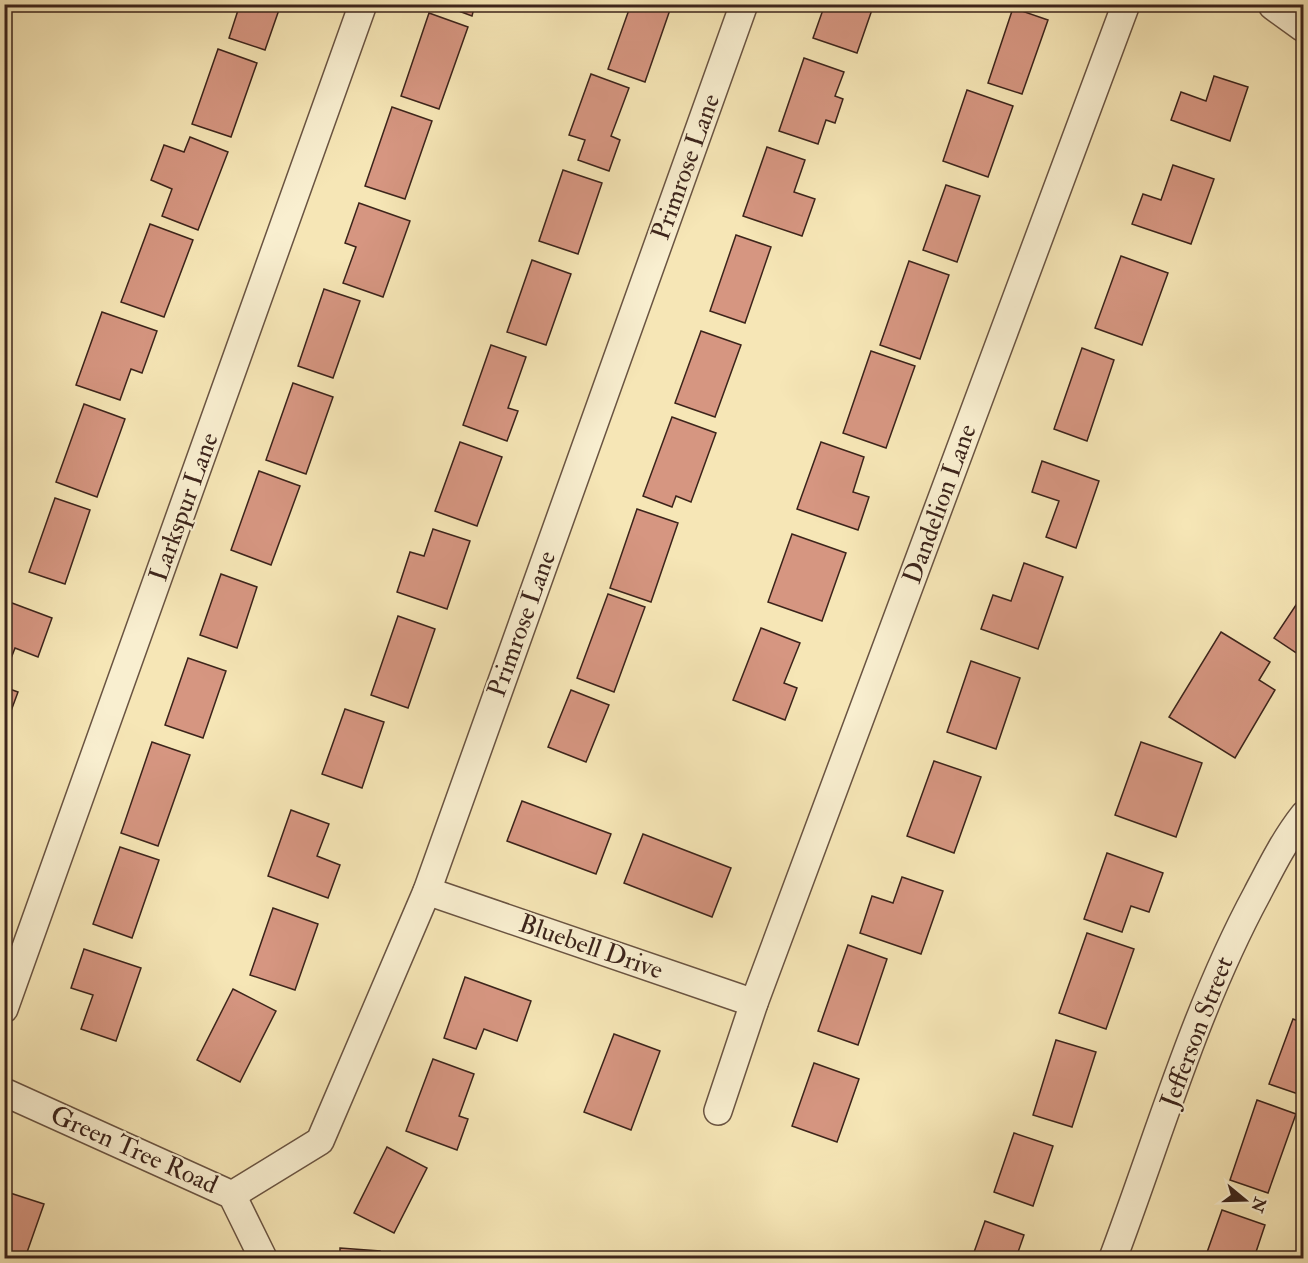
<svg xmlns="http://www.w3.org/2000/svg" width="1308" height="1263" font-family="'IM FELL Double Pica',serif">
	<style>
		.building { fill: #d69681; stroke: #3c241b; stroke-width: 1.5 }
		.lines { fill: none; stroke-linecap: round; stroke-linejoin: round }
		.minor-casing { stroke: #6a5442; stroke-width: 30 }
		.tertiary-casing { stroke: #6a5442; stroke-width: 36 }
		.minor { stroke: #f9efd0; stroke-width: 27 }
		.tertiary { stroke: #f9efd0; stroke-width: 33 }
		.labels { text-anchor: middle; dominant-baseline: central; stroke-width: 4.5; stroke-linejoin: round; paint-order: stroke }
		.street-label { font-size: 26px; fill: #3c241b; stroke: #f9efd0 }
	</style>
	<rect width="100%" height="100%" fill="#f6e6b6"/>
	<filter id="stains"><feTurbulence type="fractalNoise" baseFrequency=".00333" numOctaves="4"/><feColorMatrix values="0 0 0 0 .2 0 0 0 0 .09 0 0 0 0 .02 0 0 0 .5 -.17"/></filter>
	<radialGradient id="worn" r=".72"><stop offset=".6" stop-color="#630" stop-opacity="0"/><stop offset="1" stop-color="#630" stop-opacity=".3"/></radialGradient>
	<g class="building">
		<path d="M240 4H281L265 50 229 38Z"/>
		<path d="M440 4H475L472 16Z"/>
		<path d="M631 4H672L645 82 608 69Z"/>
		<path d="M825 4H874L857 53 813 38Z"/>
		<path d="M1013 8 1048 20 1022 94 988 83Z"/>
		<path d="M429 13 468 27 439 109 401 96Z"/>
		<path d="M218 49 257 63 231 137 192 124Z"/>
		<path d="M804 58 844 72 835 96 843 99 835 123 826 120 818 144 779 131Z"/>
		<path d="M591 74 629 88 611 136 620 140 609 171 578 160 585 140 569 135Z"/>
		<path d="M1214 76 1248 87 1230 141 1171 120 1181 92 1206 101Z"/>
		<path d="M967 90 1013 106 988 177 943 161Z"/>
		<path d="M392 107 432 121 405 199 365 186Z"/>
		<path d="M190 137 228 152 198 230 162 216 172 189 151 180 164 145 184 152Z"/>
		<path d="M767 147 805 160 794 192 815 199 802 236 743 216Z"/>
		<path d="M1173 165 1214 179 1191 244 1132 224 1143 194 1161 200Z"/>
		<path d="M563 170 602 183 578 254 539 241Z"/>
		<path d="M946 185 980 196 957 262 923 250Z"/>
		<path d="M359 203 410 221 383 297 343 283 356 247 345 243Z"/>
		<path d="M150 224 193 240 164 317 121 302Z"/>
		<path d="M736 235 771 247 745 323 710 311Z"/>
		<path d="M1121 256 1168 273 1142 345 1095 328Z"/>
		<path d="M532 260 571 274 546 345 507 332Z"/>
		<path d="M909 261 949 275 920 359 880 345Z"/>
		<path d="M324 289 360 301 333 378 298 366Z"/>
		<path d="M102 312 157 331 142 373 131 369 120 400 76 385Z"/>
		<path d="M701 331 741 345 715 417 675 403Z"/>
		<path d="M491 345 526 357 508 408 518 411 507 441 463 425Z"/>
		<path d="M1082 348 1114 360 1087 441 1054 429Z"/>
		<path d="M871 351 915 366 886 448 843 433Z"/>
		<path d="M293 383 333 397 306 474 266 460Z"/>
		<path d="M84 404 125 419 97 497 56 482Z"/>
		<path d="M672 417 716 433 691 502 676 496 672 507 643 496Z"/>
		<path d="M460 442 502 457 477 526 435 511Z"/>
		<path d="M821 442 864 457 853 492 869 497 858 530 797 509Z"/>
		<path d="M1042 461 1099 481 1076 548 1046 537 1059 501 1032 492Z"/>
		<path d="M259 471 300 486 271 565 231 550Z"/>
		<path d="M55 498 90 510 65 584 29 572Z"/>
		<path d="M637 509 678 523 651 602 610 588Z"/>
		<path d="M433 529 470 541 447 609 397 592 410 552 424 556Z"/>
		<path d="M792 534 846 553 822 621 768 602Z"/>
		<path d="M1024 563 1063 577 1038 649 981 629 993 595 1011 601Z"/>
		<path d="M221 574 257 587 237 648 200 635Z"/>
		<path d="M1304 593V658L1274 638Z"/>
		<path d="M608 594 645 607 614 692 577 678Z"/>
		<path d="M4 600 52 618 38 657 15 648 5 674Z"/>
		<path d="M398 616 435 629 408 708 371 695Z"/>
		<path d="M761 628 800 643 784 683 797 688 785 720 733 700Z"/>
		<path d="M1221 632 1270 662 1259 680 1275 690 1235 758 1169 717Z"/>
		<path d="M188 658 226 671 203 738 165 725Z"/>
		<path d="M971 661 1020 678 996 749 947 732Z"/>
		<path d="M4 687 18 692 4 730Z"/>
		<path d="M571 690 609 705 586 762 548 747Z"/>
		<path d="M345 709 384 722 362 788 322 774Z"/>
		<path d="M152 742 190 755 158 846 121 833Z"/>
		<path d="M1141 742 1202 763 1176 837 1115 815Z"/>
		<path d="M934 761 981 777 954 853 907 836Z"/>
		<path d="M522 801 611 834 596 874 507 841Z"/>
		<path d="M291 810 329 824 317 856 340 865 328 898 268 876Z"/>
		<path d="M643 834 731 868 712 917 624 883Z"/>
		<path d="M120 847 159 860 132 938 93 924Z"/>
		<path d="M1107 853 1163 873 1149 912 1131 906 1122 932 1084 919Z"/>
		<path d="M902 877 943 891 921 954 860 933 872 896 893 903Z"/>
		<path d="M273 908 318 924 295 990 250 975Z"/>
		<path d="M1087 933 1134 949 1106 1029 1059 1013Z"/>
		<path d="M848 945 887 959 858 1045 818 1031Z"/>
		<path d="M84 949 141 968 116 1041 81 1029 93 995 71 988Z"/>
		<path d="M465 977 531 1001 517 1041 484 1029 476 1049 444 1038Z"/>
		<path d="M233 989 276 1011 240 1082 197 1060Z"/>
		<path d="M1293 1019 1304 1023V1096L1269 1084Z"/>
		<path d="M614 1034 660 1051 631 1130 584 1112Z"/>
		<path d="M1056 1040 1096 1052 1072 1127 1033 1115Z"/>
		<path d="M433 1059 474 1074 459 1116 468 1119 457 1150 406 1131Z"/>
		<path d="M814 1063 859 1079 837 1142 792 1126Z"/>
		<path d="M1257 1100 1296 1114 1268 1193 1230 1180Z"/>
		<path d="M1014 1133 1053 1146 1033 1206 994 1192Z"/>
		<path d="M387 1147 427 1168 394 1233 354 1213Z"/>
		<path d="M4 1191 44 1204 25 1258H4Z"/>
		<path d="M1222 1210 1265 1225 1254 1258H1205Z"/>
		<path d="M985 1221 1024 1235 1016 1258H972Z"/>
		<path d="M340 1248 380 1251 379 1258H340Z"/>
	</g>
	<g class="lines">
		<defs>
			<g id="minor">
				<path d="M427 891 754 1003"/>
				<path d="M4 1009 363 4"/>
				<path d="M4 1092 232 1195 263 1258"/>
				<path d="M718 1111 754 1003 1126 4"/>
				<path d="M232 1195 320 1141 427 891 744 4"/>
				<path d="M1113 1258C1159 1136 1195 1009 1257 894 1271 867 1285 839 1304 815"/>
			</g>
			<path id="tertiary" d="M1275 4 1304 25"/>
		</defs>
		<use href="#minor" class="minor-casing"/>
		<use href="#tertiary" class="tertiary-casing"/>
		<use href="#minor" class="minor"/>
		<use href="#tertiary" class="tertiary"/>
	</g>
	<g class="labels">
		<g class="street-label">
			<text transform="translate(686 167) rotate(-70)">Primrose Lane</text>
			<text transform="translate(940 504) rotate(-70)">Dandelion Lane</text>
			<text transform="translate(184 507) rotate(-70)">Larkspur Lane</text>
			<text transform="translate(522 624) rotate(-70)">Primrose Lane</text>
			<text transform="translate(591 947) rotate(19)">Bluebell Drive</text>
			<text transform="translate(1197 1032) rotate(-69)">Jefferson Street</text>
			<text transform="translate(134 1150) rotate(24)">Green Tree Road</text>
		</g>
	</g>
	<rect width="1308" height="1263" fill="none" stroke="#f6e6b6" stroke-width="24"/>
	<rect x="6" y="6" width="1296" height="1251" fill="none" stroke="#3c241b" stroke-width="3"/>
	<rect x="12" y="12" width="1284" height="1239" fill="none" stroke="#3c241b" stroke-width="1.5"/>
	<g transform="translate(1245 1200) rotate(109)" stroke="#f9efd0" stroke-width="4.5" paint-order="stroke">
	<path d="M0-4.5L10 22L0 15L-10 22Z" fill="#3c241b"/>
	<text y="-9" font-size="16" font-weight="bold" text-anchor="middle" fill="#3c241b">N</text>
	</g>
	<rect width="100%" height="100%" filter="url(#stains)"/>
	<rect width="100%" height="100%" fill="url(#worn)"/>
</svg>
